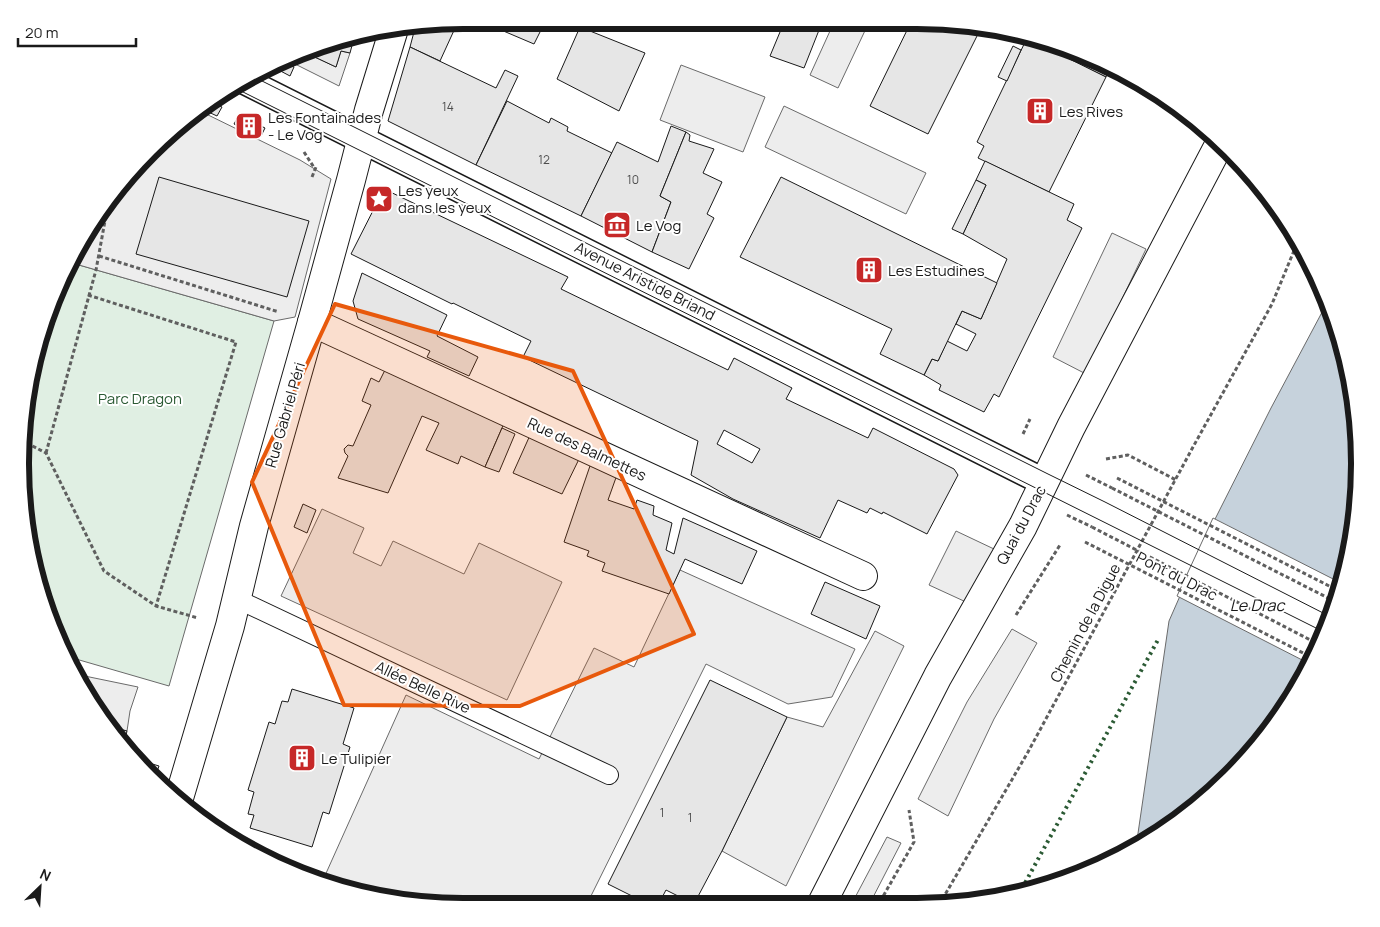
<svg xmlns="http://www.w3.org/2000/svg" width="1380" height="927" font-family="Manrope,sans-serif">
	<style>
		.green { fill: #e0efe3; stroke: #6a6a6a }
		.parking { fill: #ededed; stroke: #6a6a6a }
		.water { fill: #c6d2dc; stroke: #6a6a6a }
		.pier { fill: #fff; stroke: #6a6a6a }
		.building { fill: #e6e6e6; stroke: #1a1a1a; fill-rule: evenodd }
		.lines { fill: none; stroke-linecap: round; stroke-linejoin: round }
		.service-casing { stroke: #1a1a1a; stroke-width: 20 }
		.pedestrian-casing { stroke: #1a1a1a; stroke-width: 29 }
		.minor-casing { stroke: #1a1a1a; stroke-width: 30 }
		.path { stroke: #5f5f5f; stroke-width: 3; stroke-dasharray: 4 2.5; stroke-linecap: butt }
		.service { stroke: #fff; stroke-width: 18 }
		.pedestrian { stroke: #fff; stroke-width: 26 }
		.minor { stroke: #fff; stroke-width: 28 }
		.tram { stroke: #1a1a1a; stroke-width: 1 }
		.path-bridge { stroke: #5f5f5f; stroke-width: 3; stroke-dasharray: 4 2.5; stroke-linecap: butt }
		.hedge { stroke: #2b5a34; stroke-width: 4; stroke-dasharray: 2.5 4; stroke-linecap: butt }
		.marked { fill: #e8590c; fill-opacity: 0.2; stroke: #e8590c; stroke-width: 4; stroke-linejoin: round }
		.labels { text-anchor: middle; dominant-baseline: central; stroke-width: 4; stroke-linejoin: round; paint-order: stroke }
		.number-label { font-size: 12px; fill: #4d4d4d }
		.poi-label { font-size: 15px; fill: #1a1a1a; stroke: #fff; text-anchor: start }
		.street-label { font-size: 15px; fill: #1a1a1a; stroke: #fff }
		.park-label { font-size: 15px; fill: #2b5a34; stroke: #fff }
		.water-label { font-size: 16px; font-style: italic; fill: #1a1a1a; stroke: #fff }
		.rim { fill: none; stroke: #1a1a1a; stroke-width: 6 }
	</style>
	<rect width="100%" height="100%" fill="#fff"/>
	<path class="green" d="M72 263 274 321 169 686 69 657 29 550 21 434 45 330 57 288Z"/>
	<g class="parking">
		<path d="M835 20H870L838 88 810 75Z"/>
		<path d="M341 51 350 53 339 86 287 60 304 52 336 67Z"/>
		<path d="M681 65 765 97 743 152 660 120Z"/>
		<path d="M784 106 926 173 906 214 765 147Z"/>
		<path d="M200 111 300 160 331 179 295 317 274 321 72 263 112 193Z"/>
		<path d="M1112 233 1146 249 1086 374 1053 357Z"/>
		<path d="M322 509 364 528 353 553 381 566 393 541 464 574 479 543 562 582 507 700 281 596Z"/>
		<path d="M956 531 994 549 966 602 929 585Z"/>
		<path d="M680 570 855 649 832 697 788 704 706 664 586 906 588 907H464L377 899 323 880 406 695 539 759 594 648 634 667Z"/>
		<path d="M1012 629 1037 643 994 719 948 816 918 799 967 702Z"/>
		<path d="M875 631 904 646 786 886 722 851 787 717 823 727Z"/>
		<path d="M75 674 138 687 130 711 127 731 111 727 79 685Z"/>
		<path d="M887 837 901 843 868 907H850Z"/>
	</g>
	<path class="water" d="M1328 301 1351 377 1360 463 1352 550 1326 633 1285 710 1230 777 1163 832 1136 847 1169 621 1205 539 1271 408Z"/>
	<path class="pier" d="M1213 518 1341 583 1326 633 1310 664 1177 596Z"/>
	<g class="building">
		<path d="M497 20H546L534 44 494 27Z"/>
		<path d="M785 20H823L804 68 770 56Z"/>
		<path d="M912 20 982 26 928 134 870 106Z"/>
		<path d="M449 22 456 26 440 61 410 47 415 28Z"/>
		<path d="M580 27 645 53 619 111 557 79Z"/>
		<path d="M1028 37 1111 65 1106 77 1027 38Z"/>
		<path d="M354 38 350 53 341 51 336 67 304 52 321 43Z"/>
		<path d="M1027 38 1106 77 1049 192 978 158 984 146 977 142Z"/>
		<path d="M1013 46 1021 50 1007 81 998 77Z"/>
		<path d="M410 47 496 88 505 70 518 76 476 165 388 121Z"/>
		<path d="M284 62 294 67 290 76 273 67Z"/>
		<path d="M210 101 222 107 217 116 202 109Z"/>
		<path d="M507 101 549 123 551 118 568 127 567 131 612 153 581 216 476 165Z"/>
		<path d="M239 115 265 128 260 138 234 124Z"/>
		<path d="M671 126 686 132 660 196 671 202 652 252 581 216 617 142 658 162Z"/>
		<path d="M686 132 690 135 689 141 714 149 703 173 722 182 707 214 714 218 689 269 652 252 671 202 660 196Z"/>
		<path d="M985 161 1074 204 1067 220 1082 228 999 397 994 394 984 412 939 390 941 385 924 375 932 359 938 361 947 341 967 351 976 334 956 324 962 311 981 319 1007 259 963 234 986 185 976 180Z"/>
		<path d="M159 177 309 221 287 297 136 254Z"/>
		<path d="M781 177 997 283 981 319 962 311 938 361 932 359 924 375 880 354 892 329 740 257Z"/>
		<path d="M976 180 986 185 963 234 952 229Z"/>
		<path d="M384 189 568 277 561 289 728 370 734 358 792 388 786 399 868 438 873 428 954 469 958 475 927 534 883 512 882 514 870 508 867 513 838 500 820 538 733 499 691 475 698 441 523 357 531 341 453 303 452 304 351 254ZM724 430 760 449 752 463 717 444Z"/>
		<path d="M362 273 447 315 437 336 478 357 469 376 427 357 430 351 358 319 353 301Z"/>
		<path d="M386 368 505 421 485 467 461 456 458 464 426 450 439 423 422 416 388 493 338 478 348 456 345 453 344 449 348 445 353 446 371 405 362 401 371 378 379 382Z"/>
		<path d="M502 428 515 434 499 472 485 467Z"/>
		<path d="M531 433 581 455 562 494 513 473Z"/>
		<path d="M592 460 618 472 608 500 634 509 637 500 654 506 653 515 672 523 666 550 674 554 683 518 757 551 742 584 685 559 669 594 602 571 605 563 587 556 589 551 564 542Z"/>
		<path d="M303 504 316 510 307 533 294 527Z"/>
		<path d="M825 582 880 606 866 639 811 614Z"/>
		<path d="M710 680 787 717 722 851 694 904 666 890 657 907H631L636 898 608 884Z"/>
		<path d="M292 689 354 708 343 744 350 747 329 814 323 812 312 847 250 828 254 815 248 814 254 792 248 790 269 722 275 724 282 701 288 702Z"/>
		<path d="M111 727 127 731 124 744Z"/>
		<path d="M136 759 159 766 154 780 150 777Z"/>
	</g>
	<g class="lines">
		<defs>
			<path id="service" d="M237 599 609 775"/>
			<path id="pedestrian" d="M245 81 1044 482"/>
			<g id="minor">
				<path d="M312 322 863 576"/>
				<path d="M179 798 230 626 254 526 312 322 351 180 369 110 393 32"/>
				<path d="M820 907 938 676 1023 526 1071 427 1220 143"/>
			</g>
		</defs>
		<use href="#service" class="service-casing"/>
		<use href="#pedestrian" class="pedestrian-casing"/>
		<use href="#minor" class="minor-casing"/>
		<g class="path">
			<path d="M304 152 315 169"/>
			<path d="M312 177 316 167"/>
			<path d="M99 256 279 312"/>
			<path d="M88 295 236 342 156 606"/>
			<path d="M1023 434 1030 419"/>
			<path d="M21 440 46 453 104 571 156 606 198 618"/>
			<path d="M46 453 96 270 109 199"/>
			<path d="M1106 459 1128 455 1176 480"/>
			<path d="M1086 475 1112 488"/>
			<path d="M1067 515 1092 527"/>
			<path d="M1016 615 1060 545"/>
			<path d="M939 905 1028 752 1193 447 1272 304 1298 241"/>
			<path d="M877 907 914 842 909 810"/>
		</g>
		<use href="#service" class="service"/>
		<use href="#pedestrian" class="pedestrian"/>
		<use href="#minor" class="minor"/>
		<g class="tram">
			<path d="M254 77 1048 474 1105 502 1331 617"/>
			<path d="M233 87 1326 633"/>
		</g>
		<g class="path-bridge">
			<path d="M1117 478 1339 591"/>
			<path d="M1112 488 1336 602"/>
			<path d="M1092 527 1320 645"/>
			<path d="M1085 542 1313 658"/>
		</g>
		<path class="hedge" d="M1019 894 1159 638"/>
	</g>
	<path class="marked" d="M335 304 573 371 694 634 520 706 344 705 252 482Z"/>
	<defs>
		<symbol id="building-square" viewBox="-11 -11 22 22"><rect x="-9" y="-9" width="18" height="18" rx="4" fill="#c62828" stroke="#fff"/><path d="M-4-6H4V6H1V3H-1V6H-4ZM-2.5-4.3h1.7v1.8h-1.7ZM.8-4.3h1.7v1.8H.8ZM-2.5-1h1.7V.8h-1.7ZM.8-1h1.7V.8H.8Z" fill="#fff"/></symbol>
		<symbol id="sight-square" viewBox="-11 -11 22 22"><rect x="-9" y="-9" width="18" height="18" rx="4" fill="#c62828" stroke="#fff"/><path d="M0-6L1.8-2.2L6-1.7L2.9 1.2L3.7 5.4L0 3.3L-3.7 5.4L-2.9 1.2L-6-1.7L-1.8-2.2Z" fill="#fff"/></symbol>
		<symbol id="museum-square" viewBox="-11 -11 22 22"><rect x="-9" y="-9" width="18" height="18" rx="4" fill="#c62828" stroke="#fff"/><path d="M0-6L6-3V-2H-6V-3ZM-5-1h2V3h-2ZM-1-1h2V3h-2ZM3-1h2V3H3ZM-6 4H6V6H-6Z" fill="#fff"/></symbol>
	</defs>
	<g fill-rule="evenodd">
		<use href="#building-square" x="1024" y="95" width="32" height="32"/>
		<use href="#building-square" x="233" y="110" width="32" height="32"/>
		<use href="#sight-square" x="363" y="183" width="32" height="32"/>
		<use href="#museum-square" x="601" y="209" width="32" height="32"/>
		<use href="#building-square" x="853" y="254" width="32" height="32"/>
		<use href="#building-square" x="286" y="742" width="32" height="32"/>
	</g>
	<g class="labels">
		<g class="number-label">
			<text x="448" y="106">14</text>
			<text x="544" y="159">12</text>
			<text x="633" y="179">10</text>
			<text x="662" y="812">1</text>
			<text x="690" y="817">1</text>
		</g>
		<g class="poi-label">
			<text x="1059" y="111">Les Rives</text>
			<text x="268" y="117">Les Fontainades<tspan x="268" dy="17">- Le Vog</tspan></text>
			<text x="398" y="190">Les yeux<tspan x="398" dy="17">dans les yeux</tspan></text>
			<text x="636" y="225">Le Vog</text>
			<text x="888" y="270">Les Estudines</text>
			<text x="321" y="758">Le Tulipier</text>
		</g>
		<g class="street-label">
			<text transform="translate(645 281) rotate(27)">Avenue Aristide Briand</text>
			<text transform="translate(285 415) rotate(-74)">Rue Gabriel Péri</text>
			<text transform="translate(587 449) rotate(25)">Rue des Balmettes</text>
			<text transform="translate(1021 525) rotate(-62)">Quai du Drac</text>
			<text transform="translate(1177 576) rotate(27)">Pont du Drac</text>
			<text transform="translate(1085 623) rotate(-62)">Chemin de la Digue</text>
			<text transform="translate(423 687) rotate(25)">Allée Belle Rive</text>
		</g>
		<g class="park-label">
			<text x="140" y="398">Parc Dragon</text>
		</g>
		<g class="water-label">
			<text x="1257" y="605">Le Drac</text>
		</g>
	</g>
	<path d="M0 0H1380V927H0ZM463 29H917A434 434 0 0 1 1351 463V464A434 434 0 0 1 917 898H463A434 434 0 0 1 29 464V463A434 434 0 0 1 463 29Z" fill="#fff" fill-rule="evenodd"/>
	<path class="rim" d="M463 29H917A434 434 0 0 1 1351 463V464A434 434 0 0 1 917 898H463A434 434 0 0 1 29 464V463A434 434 0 0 1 463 29Z"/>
	<g transform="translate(40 887) rotate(25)" stroke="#ffffff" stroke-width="4" paint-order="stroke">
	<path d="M0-4L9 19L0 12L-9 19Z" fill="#1a1a1a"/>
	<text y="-8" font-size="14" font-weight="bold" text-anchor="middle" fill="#1a1a1a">N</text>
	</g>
	<path d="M18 38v8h118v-8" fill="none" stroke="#1a1a1a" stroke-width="2.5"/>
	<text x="25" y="38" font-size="15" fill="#1a1a1a" stroke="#ffffff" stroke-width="4" paint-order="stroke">20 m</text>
</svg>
